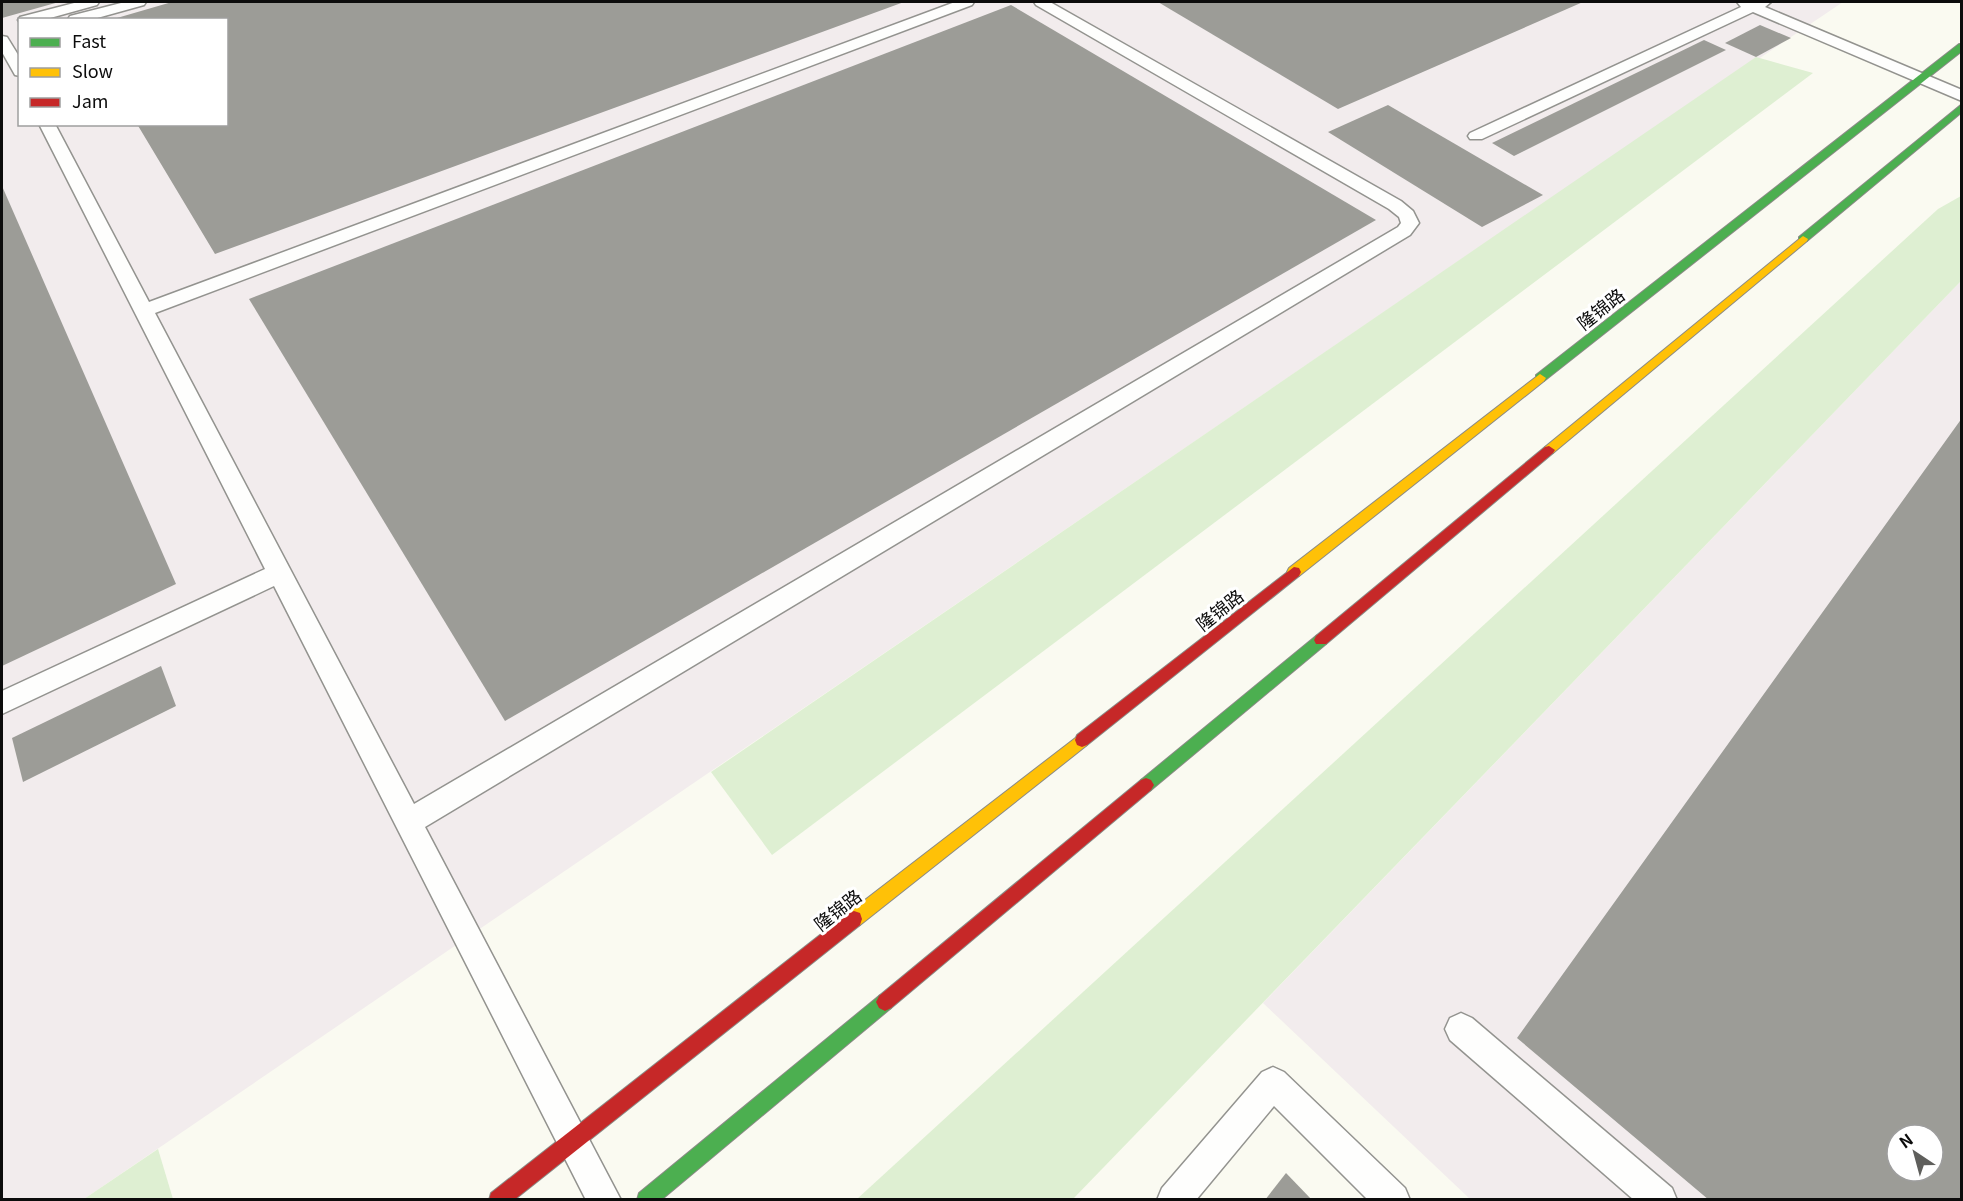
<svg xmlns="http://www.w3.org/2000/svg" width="1963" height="1201" font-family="Georgia,'Noto Sans SC',serif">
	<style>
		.industrial { fill: #f2eced; fill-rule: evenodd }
		.green { fill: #deefd2 }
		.building { fill: #9c9c97; fill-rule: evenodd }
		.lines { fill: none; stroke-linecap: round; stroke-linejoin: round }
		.lane-casing { stroke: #93938f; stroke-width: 3 }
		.fast-casing { stroke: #8a8a86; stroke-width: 2 }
		.slow-casing { stroke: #8a8a86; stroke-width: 2 }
		.jam-casing { stroke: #8a8a86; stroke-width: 2 }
		.lane { fill: #fefefd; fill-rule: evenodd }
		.fast { fill: #4caf50; fill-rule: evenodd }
		.slow { fill: #ffc107; fill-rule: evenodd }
		.jam { fill: #c62828; fill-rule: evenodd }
		.labels { text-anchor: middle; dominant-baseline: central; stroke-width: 6; stroke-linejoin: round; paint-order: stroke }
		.street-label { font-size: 18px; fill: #0c0c0c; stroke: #fff }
	</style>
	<rect width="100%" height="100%" fill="#fafaf1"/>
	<g class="industrial">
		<path d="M2 2H1843L1491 239 84 1199 2 1200ZM20 20H226V124H20Z"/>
		<path d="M1961 281V1199H1470L1263 1003ZM1897 1135H1933V1171H1897Z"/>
	</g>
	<g class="green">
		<path d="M1756 57 1813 73 772 855 711 772Z"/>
		<path d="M1961 196V281L1073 1199H857L1938 209Z"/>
		<path d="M158 1149 173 1199H84Z"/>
	</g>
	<g class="building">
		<path d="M2 2H59L2 18Z"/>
		<path d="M172 2H904L215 254 137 124H226V20H110Z"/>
		<path d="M1158 2H1583L1338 109Z"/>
		<path d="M1011 5 1376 220 505 721 249 299Z"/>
		<path d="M1760 25 1791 38 1756 57 1725 43Z"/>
		<path d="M1704 40 1726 50 1514 156 1492 143Z"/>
		<path d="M1388 105 1543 195 1482 227 1328 132Z"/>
		<path d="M2 186 176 584 2 666Z"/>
		<path d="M1962 418V1200H1709L1517 1038ZM1897 1135H1933V1171H1897Z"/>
		<path d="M161 666 176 706 23 782 12 738Z"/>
		<path d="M1286 1173 1312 1200H1265Z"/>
	</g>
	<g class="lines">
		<defs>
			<g id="lane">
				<path d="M78 2H99L97 5 43 20H20V23L18 20 20 17Z"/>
				<path d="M125 2H146L144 5 90 20 68 19 70 16Z"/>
				<path d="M955 2H974L972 5 155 313 414 804 1398 227 1401 223 1399 217 1389 209 1036 5 1034 2H1050L1401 201 1413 211 1419 223 1410 235 425 827 621 1200H586L274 586 2 714V691L265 569 39 124H55L149 302Z"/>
				<path d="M1737 2H1771L1765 7 1962 90V101L1753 12 1482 139H1470L1468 136 1470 133 1741 7Z"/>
				<path d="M2 36 7 37 20 58V76L15 75 2 52Z"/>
				<path d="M1461 1013 1472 1018 1672 1188 1677 1200H1634L1450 1040 1445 1029 1450 1018Z"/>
				<path d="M1273 1067 1284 1072 1405 1188 1410 1200H1368L1274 1106 1196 1200H1157L1162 1188 1262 1072Z"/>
			</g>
			<g id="fast">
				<path d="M1959 44H1962V51L1544 381H1536V375Z"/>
				<path d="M1962 104V112L1807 241H1799V237Z"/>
				<path d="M1321 634 1326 636 1328 640 1326 644 1151 790 1146 792 1141 790 1138 785 1141 780 1316 636Z"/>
				<path d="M885 993 891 996 894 1002 891 1008 661 1200H637L639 1193 879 996Z"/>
			</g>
			<g id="slow">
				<path d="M1803 236 1808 239 1807 241 1553 453H1545L1543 450 1545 447Z"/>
				<path d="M1540 374 1546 378 1544 381 1299 576H1289L1287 572 1289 568Z"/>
				<path d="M1082 733 1087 735 1089 740 1087 745 860 925 854 927 848 925 846 919 848 913Z"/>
			</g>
			<g id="jam">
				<path d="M1549 446 1555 450 1553 453 1326 644H1316L1314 640 1316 636 1545 447Z"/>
				<path d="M1294 567 1299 568 1301 572 1299 576 1087 745 1082 747 1077 745 1075 740 1077 735Z"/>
				<path d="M1146 778 1151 780 1154 785 1151 790 891 1008 885 1011 879 1008 876 1002 879 996 1141 780Z"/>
				<path d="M854 911 860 913 862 919 860 925 514 1200H489L491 1193 848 913Z"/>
			</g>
		</defs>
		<use href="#lane" class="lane-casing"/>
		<use href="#fast" class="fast-casing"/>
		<use href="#slow" class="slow-casing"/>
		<use href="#jam" class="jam-casing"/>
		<use href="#lane" class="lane"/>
		<use href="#fast" class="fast"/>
		<use href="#slow" class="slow"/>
		<use href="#jam" class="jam"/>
	</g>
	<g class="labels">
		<g class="street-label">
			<text transform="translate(1600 308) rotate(-38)">隆锦路</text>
			<text transform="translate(1219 609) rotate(-38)">隆锦路</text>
			<text transform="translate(837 909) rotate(-38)">隆锦路</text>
		</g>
	</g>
	<rect width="1963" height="1201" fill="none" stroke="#0c0c0c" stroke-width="6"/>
	<rect x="18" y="18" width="210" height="108" fill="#ffffff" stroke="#9e9e9e" stroke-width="1.5"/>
	<rect x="30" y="38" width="30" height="9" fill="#4caf50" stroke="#9e9e9e" stroke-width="1.5"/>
	<text x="72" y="48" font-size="18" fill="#0c0c0c">Fast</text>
	<rect x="30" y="68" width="30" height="9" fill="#ffc107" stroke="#9e9e9e" stroke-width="1.5"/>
	<text x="72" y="78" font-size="18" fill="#0c0c0c">Slow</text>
	<rect x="30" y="98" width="30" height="9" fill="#c62828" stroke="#9e9e9e" stroke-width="1.5"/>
	<text x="72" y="108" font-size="18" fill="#0c0c0c">Jam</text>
	<g transform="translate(1915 1153) rotate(324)"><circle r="28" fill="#ffffff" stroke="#9e9e9e" stroke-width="1.5"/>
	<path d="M0-4.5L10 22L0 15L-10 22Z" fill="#5f5f5c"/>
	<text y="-9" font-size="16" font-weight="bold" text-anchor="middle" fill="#0c0c0c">N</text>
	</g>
</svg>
